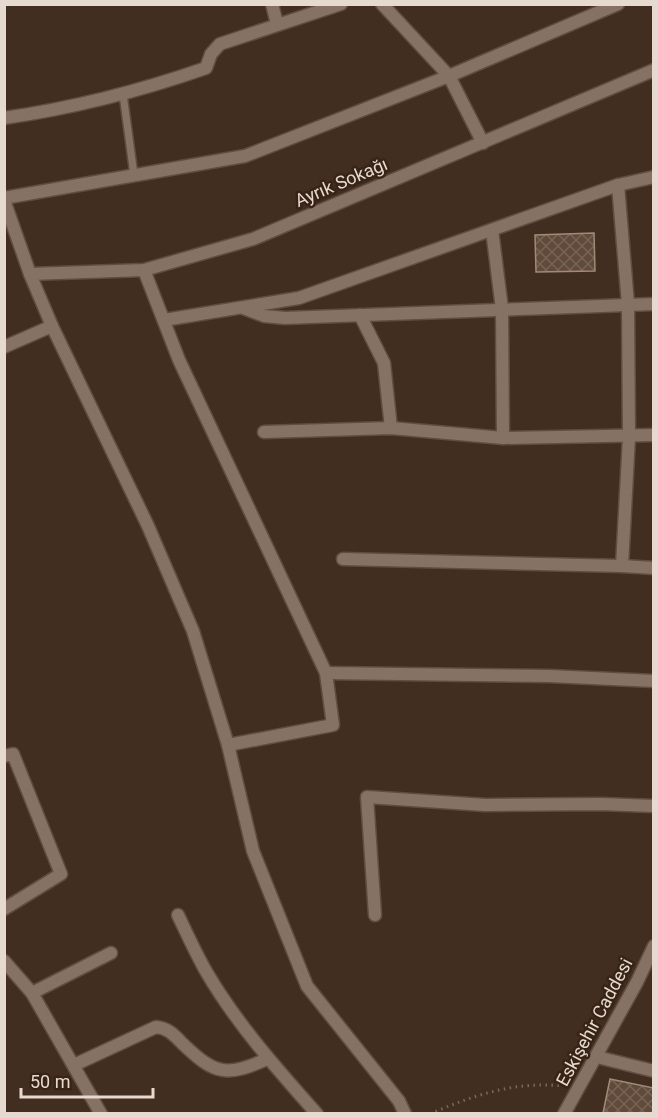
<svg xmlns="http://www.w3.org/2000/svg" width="658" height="1118" font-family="Roboto,sans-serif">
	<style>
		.building { fill: url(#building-cross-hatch); stroke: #a28a79; stroke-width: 1.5 }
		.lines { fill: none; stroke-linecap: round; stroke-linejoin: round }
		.lane-casing { stroke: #604d40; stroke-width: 10 }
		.street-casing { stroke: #604d40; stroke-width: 15 }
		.path { stroke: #79685c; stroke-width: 3; stroke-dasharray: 1.5 4.5; stroke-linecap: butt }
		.lane { stroke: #857264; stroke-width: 7 }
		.street { stroke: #857264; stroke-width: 12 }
		.labels { text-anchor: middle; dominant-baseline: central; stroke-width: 5; stroke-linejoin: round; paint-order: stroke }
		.street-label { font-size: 18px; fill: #e6d9d0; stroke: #382416 }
	</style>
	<defs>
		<pattern id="building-cross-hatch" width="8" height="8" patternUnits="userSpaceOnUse" patternTransform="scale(1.5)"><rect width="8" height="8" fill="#604b3b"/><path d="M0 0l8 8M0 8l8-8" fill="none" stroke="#776456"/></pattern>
	</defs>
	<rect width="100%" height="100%" fill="#422e20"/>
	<g class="building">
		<path d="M594 233 595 271 536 272 535 235Z"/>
		<path d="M610 1079 654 1088V1114L603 1113Z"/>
	</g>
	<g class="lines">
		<defs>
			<path id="lane" d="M123 94 134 175"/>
			<g id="street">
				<path d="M272 4 277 24"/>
				<path d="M382 4 449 76 483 143"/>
				<path d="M4 118C74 108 140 91 206 68L211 54 220 44 341 4"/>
				<path d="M4 198 245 156 449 76 618 4"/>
				<path d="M4 200 30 274 52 326 148 526 193 631 228 745 253 851 307 986 399 1101 405 1114"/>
				<path d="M492 230 502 309 503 438"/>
				<path d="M144 270 179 360 326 673 333 725 228 745"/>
				<path d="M30 274 144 270 253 239 654 70"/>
				<path d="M243 308 264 316 285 318 654 304"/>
				<path d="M360 315 384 363 391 428"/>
				<path d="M164 320 299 298 618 185 654 177"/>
				<path d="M4 347 52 326"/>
				<path d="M264 432 391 428 503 438 654 435"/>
				<path d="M343 559 622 566 629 437 628 304 618 185"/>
				<path d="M622 566 654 568"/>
				<path d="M326 673 549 676 654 681"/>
				<path d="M4 756 13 754 61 874 4 909"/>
				<path d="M178 915C187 934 196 954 207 973 237 1024 277 1069 317 1114"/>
				<path d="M375 915 367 797 485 805 600 804 654 806"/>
				<path d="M4 961 32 993 101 1114"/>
				<path d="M32 993 111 953"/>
				<path d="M597 1057 654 1071"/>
				<path d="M74 1065 156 1027C168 1028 174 1035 183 1044 215 1075 227 1077 267 1059"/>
				<path d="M564 1114 637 982 654 946"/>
			</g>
		</defs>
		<use href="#lane" class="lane-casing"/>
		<use href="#street" class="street-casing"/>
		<path class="path" d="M430 1114C474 1095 515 1081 563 1086"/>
		<use href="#lane" class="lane"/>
		<use href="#street" class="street"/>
	</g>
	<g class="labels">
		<g class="street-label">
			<text transform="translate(341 182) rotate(-23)">Ayrık Sokağı</text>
			<text transform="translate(594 1022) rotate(-62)">Eskişehir Caddesi</text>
		</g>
	</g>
	<rect width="658" height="1118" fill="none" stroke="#e6d9d0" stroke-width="12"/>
	<path d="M21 1088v9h132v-9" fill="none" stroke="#e6d9d0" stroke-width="3"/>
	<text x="30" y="1088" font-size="18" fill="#e6d9d0" stroke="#382416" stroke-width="4.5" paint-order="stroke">50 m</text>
</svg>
